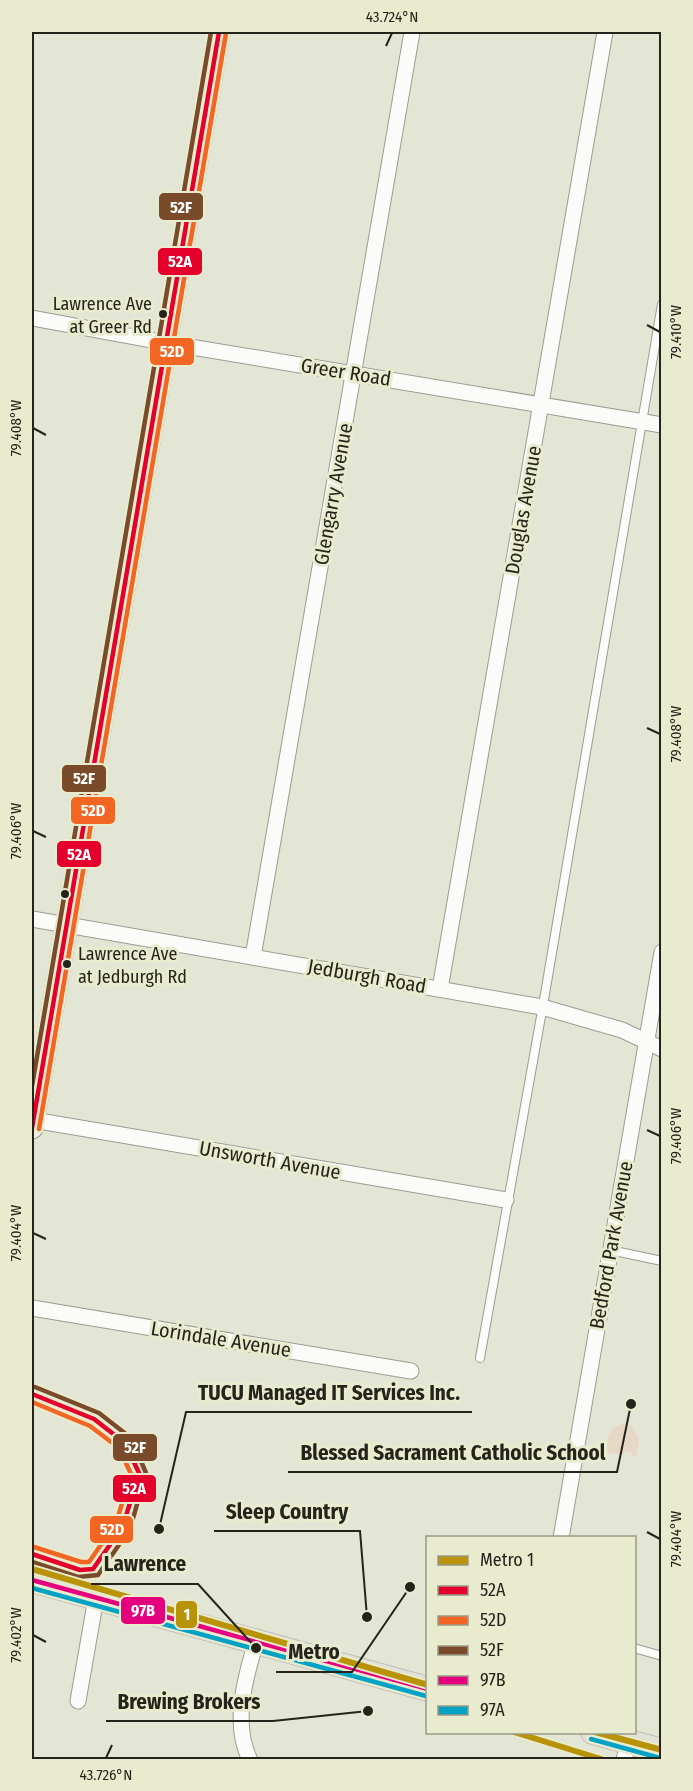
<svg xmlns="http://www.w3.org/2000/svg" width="693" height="1791" font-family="'Fira Sans Condensed',sans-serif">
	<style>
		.green { fill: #e7d7c7 }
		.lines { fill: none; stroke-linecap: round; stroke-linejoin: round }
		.lane-casing { stroke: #9c9d91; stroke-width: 10 }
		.street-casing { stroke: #9c9d91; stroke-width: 17 }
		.secondary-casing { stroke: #9c9d91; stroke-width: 23 }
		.primary-casing { stroke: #c1c1ba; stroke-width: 26 }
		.lane { stroke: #fbfbf9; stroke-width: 8 }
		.street { stroke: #fbfbf9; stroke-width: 15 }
		.secondary { stroke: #efeee9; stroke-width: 21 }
		.primary { stroke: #e3e0d8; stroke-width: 24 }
		.bus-1-casing { stroke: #e9ebcf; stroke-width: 9 }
		.bus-2-casing { stroke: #e9ebcf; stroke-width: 9 }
		.bus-3-casing { stroke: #e9ebcf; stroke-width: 9 }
		.bus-4-casing { stroke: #e9ebcf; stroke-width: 9 }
		.bus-5-casing { stroke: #e9ebcf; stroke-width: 9 }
		.bus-1 { stroke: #e4002b; stroke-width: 4.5 }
		.bus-2 { stroke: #f26522; stroke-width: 4.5 }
		.bus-3 { stroke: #7a4b2a; stroke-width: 4.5 }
		.bus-4 { stroke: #e5007d; stroke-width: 4.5 }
		.bus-5 { stroke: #02a2c5; stroke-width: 4.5 }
		.metro-1-casing { stroke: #e9ebcf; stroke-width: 10 }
		.metro-1 { stroke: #b89308; stroke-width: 6 }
		.ticks { fill: none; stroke: #24241a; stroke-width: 2 }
		.bus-dot { fill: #24241a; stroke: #e9ebcf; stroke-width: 2 }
		.labels { text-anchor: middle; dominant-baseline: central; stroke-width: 6; stroke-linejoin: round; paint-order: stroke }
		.bus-label { font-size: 18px; fill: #24241a; stroke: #e9ebcf; text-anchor: end }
		.street-label { font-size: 20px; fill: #24241a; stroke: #e9ebcf }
		.leader { fill: none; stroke: #24241a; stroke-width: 2 }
		.callout-dot { fill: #24241a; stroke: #e9ebcf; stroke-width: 2 }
		.callout-label { font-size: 21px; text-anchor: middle; font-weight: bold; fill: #24241a; stroke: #e9ebcf; stroke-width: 6; stroke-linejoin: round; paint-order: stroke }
		.line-badge { stroke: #e9ebcf; stroke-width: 2 }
		.badge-label { font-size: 16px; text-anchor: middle; font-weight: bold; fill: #fff }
		.neatline { fill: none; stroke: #24241a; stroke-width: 2 }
		.ticks-label { font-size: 15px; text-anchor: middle; fill: #24241a }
	</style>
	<rect width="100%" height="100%" fill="#e3e5d5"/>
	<path class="green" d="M626 1423 632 1426 639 1440 636 1456H632V1452L624 1451 623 1455 606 1452C609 1435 607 1427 626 1423Z"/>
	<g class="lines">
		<defs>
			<g id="lane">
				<path d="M610 1250 662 1261"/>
				<path d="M480 1358 545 994 662 304"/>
				<path d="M634 1648 662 1656"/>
			</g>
			<g id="street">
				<path d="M32 318 167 343 662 425"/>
				<path d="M32 919 542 1007 622 1030 662 1049"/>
				<path d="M253 957 412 32"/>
				<path d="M440 989 605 32"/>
				<path d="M33 1120 506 1200"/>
				<path d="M32 1308 411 1371"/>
				<path d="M561 1538 662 952"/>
				<path d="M78 1701 96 1598"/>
				<path d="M250 1760C232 1724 245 1678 256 1642"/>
				<path d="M624 1760 628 1742"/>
			</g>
			<path id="secondary" d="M32 1128 219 32"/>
			<g id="primary">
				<path d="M32 1580 428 1689"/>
				<path d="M593 1732 662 1751"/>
			</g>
		</defs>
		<use href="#lane" class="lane-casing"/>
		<use href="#street" class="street-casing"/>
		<use href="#secondary" class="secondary-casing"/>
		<use href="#primary" class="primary-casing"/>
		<use href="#lane" class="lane"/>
		<use href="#street" class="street"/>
		<use href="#secondary" class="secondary"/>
		<use href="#primary" class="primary"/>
		<defs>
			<g id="bus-1">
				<path d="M32 1128 219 32"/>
				<path d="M32 1394 94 1419 125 1443 139 1473 123 1526 93 1569 80 1570 32 1554"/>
			</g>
			<g id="bus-2">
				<path d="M39 1129 226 33"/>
				<path d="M32 1402 90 1426 119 1448 131 1474 116 1523 89 1562H81L34 1547"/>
			</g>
			<g id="bus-3">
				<path d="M32 1086 211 32"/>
				<path d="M32 1562 78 1577 98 1575 130 1529 146 1473 131 1438 99 1413 35 1387"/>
			</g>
			<g id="bus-4">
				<path d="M32 1580 428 1689"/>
				<path d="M595 1732 662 1751"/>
			</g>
			<g id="bus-5">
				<path d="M32 1588 426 1696"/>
				<path d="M591 1739 660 1758"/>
			</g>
		</defs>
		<use href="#bus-1" class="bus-1-casing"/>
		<use href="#bus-2" class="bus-2-casing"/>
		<use href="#bus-3" class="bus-3-casing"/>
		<use href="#bus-4" class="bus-4-casing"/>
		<use href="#bus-5" class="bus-5-casing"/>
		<use href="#bus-1" class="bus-1"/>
		<use href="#bus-2" class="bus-2"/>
		<use href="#bus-3" class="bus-3"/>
		<use href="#bus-4" class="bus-4"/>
		<use href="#bus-5" class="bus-5"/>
		<defs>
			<g id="metro-1">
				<path d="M32 1569 428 1685"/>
				<path d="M514 1732 604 1760"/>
				<path d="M595 1732 662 1750"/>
			</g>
		</defs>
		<use href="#metro-1" class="metro-1-casing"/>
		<use href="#metro-1" class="metro-1"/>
	</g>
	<path class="ticks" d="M386 46 392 33M647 325 660 332M33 428 46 435M647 728 660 734M33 831 46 837M647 1130 660 1136M33 1233 46 1239M647 1532 660 1539M33 1635 46 1642M106 1758 112 1745"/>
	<g class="bus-dot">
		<circle cx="163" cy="314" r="5"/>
		<circle cx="65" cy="894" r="5"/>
		<circle cx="67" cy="964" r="5"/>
	</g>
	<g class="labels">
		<g class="bus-label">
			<text x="152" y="304">Lawrence Ave<tspan x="152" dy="23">at Greer Rd</tspan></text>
			<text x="78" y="954" text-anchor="start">Lawrence Ave<tspan x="78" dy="23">at Jedburgh Rd</tspan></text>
		</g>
		<g class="street-label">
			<text transform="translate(346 372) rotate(9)">Greer Road</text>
			<text transform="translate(333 494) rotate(-80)">Glengarry Avenue</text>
			<text transform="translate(523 510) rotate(-80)">Douglas Avenue</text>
			<text transform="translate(367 976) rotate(10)">Jedburgh Road</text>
			<text transform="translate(270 1160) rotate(10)">Unsworth Avenue</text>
			<text transform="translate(611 1245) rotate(-80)">Bedford Park Avenue</text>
			<text transform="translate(221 1339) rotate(9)">Lorindale Avenue</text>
		</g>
	</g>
	<path class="leader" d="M159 1529L186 1412H472M631 1404L617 1472H288M367 1617L360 1531H214M256 1648L198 1584H91M410 1587L352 1672H276M368 1711L273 1721H106"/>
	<g class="callout-dot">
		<circle cx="159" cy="1529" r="6"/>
		<circle cx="631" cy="1404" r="6"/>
		<circle cx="367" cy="1617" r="6"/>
		<circle cx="256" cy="1648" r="6"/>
		<circle cx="410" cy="1587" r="6"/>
		<circle cx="368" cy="1711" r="6"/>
	</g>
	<g class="callout-label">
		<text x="329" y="1400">TUCU Managed IT Services Inc.</text>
		<text x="453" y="1460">Blessed Sacrament Catholic School</text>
		<text x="287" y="1519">Sleep Country</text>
		<text x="145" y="1571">Lawrence</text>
		<text x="314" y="1659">Metro</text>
		<text x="189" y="1709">Brewing Brokers</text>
	</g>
	<g class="line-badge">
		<rect x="158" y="192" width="46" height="29" rx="6" fill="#7a4b2a"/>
		<rect x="157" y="247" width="46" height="29" rx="6" fill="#e4002b"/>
		<rect x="149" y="337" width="46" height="29" rx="6" fill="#f26522"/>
		<rect x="61" y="764" width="46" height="29" rx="6" fill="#7a4b2a"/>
		<rect x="70" y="796" width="46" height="29" rx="6" fill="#f26522"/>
		<rect x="56" y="840" width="46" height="28" rx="6" fill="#e4002b"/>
		<rect x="112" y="1433" width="46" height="29" rx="6" fill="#7a4b2a"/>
		<rect x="112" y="1474" width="45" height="29" rx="6" fill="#e4002b"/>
		<rect x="89" y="1515" width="45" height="29" rx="6" fill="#f26522"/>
		<rect x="120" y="1596" width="46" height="29" rx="6" fill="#e5007d"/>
		<rect x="175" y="1600" width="23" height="29" rx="6" fill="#b89308"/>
	</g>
	<g class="badge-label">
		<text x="181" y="213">52F</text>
		<text x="180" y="267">52A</text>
		<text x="172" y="357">52D</text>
		<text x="84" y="784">52F</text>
		<text x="93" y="816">52D</text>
		<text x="79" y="860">52A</text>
		<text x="135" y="1453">52F</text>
		<text x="134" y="1494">52A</text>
		<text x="112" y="1535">52D</text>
		<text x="143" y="1616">97B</text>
		<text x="187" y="1620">1</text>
	</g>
	<rect width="693" height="1791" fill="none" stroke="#e9ebcf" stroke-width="66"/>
	<rect x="426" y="1536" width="210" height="198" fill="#e9ebcf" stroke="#9a9b87" stroke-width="1.5"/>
	<rect x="438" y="1556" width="30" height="9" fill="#b89308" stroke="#9a9b87" stroke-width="1.5"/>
	<text x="480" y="1566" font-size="18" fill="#24241a">Metro 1</text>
	<rect x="438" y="1586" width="30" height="9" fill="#e4002b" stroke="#9a9b87" stroke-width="1.5"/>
	<text x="480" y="1596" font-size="18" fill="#24241a">52A</text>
	<rect x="438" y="1616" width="30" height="9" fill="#f26522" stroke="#9a9b87" stroke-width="1.5"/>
	<text x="480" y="1626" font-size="18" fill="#24241a">52D</text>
	<rect x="438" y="1646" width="30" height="9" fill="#7a4b2a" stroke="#9a9b87" stroke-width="1.5"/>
	<text x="480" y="1656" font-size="18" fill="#24241a">52F</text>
	<rect x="438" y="1676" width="30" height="9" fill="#e5007d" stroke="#9a9b87" stroke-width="1.5"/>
	<text x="480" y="1686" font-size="18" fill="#24241a">97B</text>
	<rect x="438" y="1706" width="30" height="9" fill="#02a2c5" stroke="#9a9b87" stroke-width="1.5"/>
	<text x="480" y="1716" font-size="18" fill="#24241a">97A</text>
	<rect x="33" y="33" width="627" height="1725" class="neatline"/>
	<g class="ticks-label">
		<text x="392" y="22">43.724°N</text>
		<text transform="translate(676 332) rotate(-90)" y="5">79.410°W</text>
		<text transform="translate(16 428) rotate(-90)" y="5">79.408°W</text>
		<text transform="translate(676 734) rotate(-90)" y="5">79.408°W</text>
		<text transform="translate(16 831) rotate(-90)" y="5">79.406°W</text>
		<text transform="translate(676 1136) rotate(-90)" y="5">79.406°W</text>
		<text transform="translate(16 1233) rotate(-90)" y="5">79.404°W</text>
		<text transform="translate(676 1539) rotate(-90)" y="5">79.404°W</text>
		<text transform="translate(16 1635) rotate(-90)" y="5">79.402°W</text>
		<text x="106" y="1780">43.726°N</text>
	</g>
</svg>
